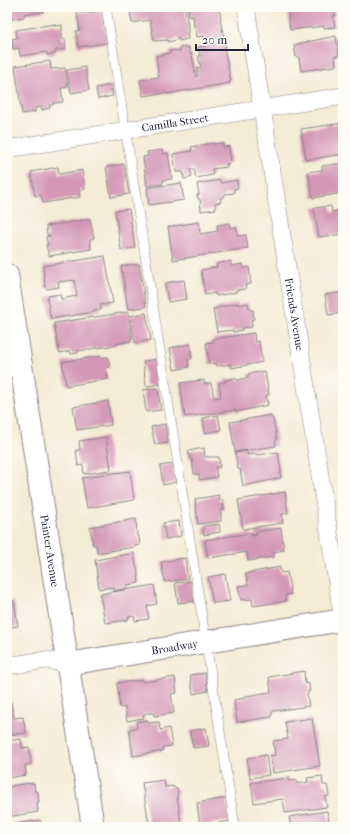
<svg xmlns="http://www.w3.org/2000/svg" width="350" height="834" font-family="'IM FELL French Canon',serif">
	<style>
		.building { fill: #d498b6 }
		.lines { fill: none; stroke-linecap: round; stroke-linejoin: round }
		.service-casing { stroke: #8b8688; stroke-width: 10 }
		.minor-casing { stroke: #8b8688; stroke-width: 18 }
		.tertiary-casing { stroke: #8b8688; stroke-width: 24 }
		.service { stroke: #fff; stroke-width: 9 }
		.minor { stroke: #fff; stroke-width: 17 }
		.tertiary { stroke: #fff; stroke-width: 22 }
		.labels { text-anchor: middle; dominant-baseline: central; stroke-width: 3; stroke-linejoin: round; paint-order: stroke }
		.street-label { font-size: 11px; fill: #22223b; stroke: #fdfcf7 }
	</style>
	<rect width="100%" height="100%" fill="#fdfcf7"/>
	<filter id="ink" filterUnits="userSpaceOnUse"><feTurbulence type="fractalNoise" baseFrequency=".025" numOctaves="2"/><feDisplacementMap in="SourceGraphic" scale="8" xChannelSelector="R" yChannelSelector="G"/><feConvolveMatrix kernelMatrix="1 2 1 2 8 2 1 2 1" color-interpolation-filters="sRGB"/></filter>
	<filter id="wash" filterUnits="userSpaceOnUse"><feTurbulence type="fractalNoise" baseFrequency=".012" numOctaves="4" result="noise"/><feDisplacementMap in="SourceGraphic" scale="16" xChannelSelector="R" yChannelSelector="G"/><feGaussianBlur stdDeviation="0.9" result="paint"/><feColorMatrix in="noise" values="0 0 0 0 0 0 0 0 0 0 0 0 0 0 0 0 0 1.4 0 .05"/><feComposite in="paint" operator="in"/></filter>
	<g filter="url(#wash)">
		<rect width="100%" height="100%" fill="#f4ebd5"/>
		<g id="blocks">
			<g class="building">
				<path d="M7 7H44L45 10H43L44 12 24 14V17L7 20Z"/>
				<path d="M129 7H218L219 12H220L221 20H220L224 37H223V39H224L226 47H224L231 81 229 82 230 83 166 94V93L143 96 140 80 159 77 156 56 170 53V51L177 50 178 51H180V48L189 47 190 54H192L193 60 196 77 198 76 197 68 201 67 198 57 200 56 198 47 206 46 204 36 197 37 195 27H194L193 16 189 17 188 8 185 9 188 26V32H187L188 39 179 41V38L176 39V40L168 42V40L154 41 150 20 132 23Z"/>
				<path d="M291 7H332V12H335V16H333L335 27 324 28V26L290 30 288 14H292Z"/>
				<path d="M102 11 107 43 78 47 76 31 80 30 77 13Z"/>
				<path d="M55 24V26L62 25V39H65L66 49 56 50V53L47 55V52L20 56 19 48 13 49 12 39 17 38 16 30Z"/>
				<path d="M336 36 339 56H335L336 66 301 71 299 57H296L294 45H297V44Z"/>
				<path d="M50 61 51 69 65 68 68 87 61 88 63 102 53 103V105H49L50 108 42 110 41 107 35 108V112L22 114 15 66Z"/>
				<path d="M85 67 89 90 71 93 67 70Z"/>
				<path d="M111 85 113 96 98 99 96 88Z"/>
				<path d="M343 123V154L306 160 301 129Z"/>
				<path d="M213 143V144L223 143V147L229 146 231 163 226 164 227 167 212 169 213 175 196 178 194 169H190L192 177 184 179 183 172H176L173 154 192 151 191 147Z"/>
				<path d="M162 150 163 154 168 153 172 179 163 180V184L147 186 143 157 148 156 147 152Z"/>
				<path d="M343 163V193L313 198 308 172 322 170V166Z"/>
				<path d="M124 164 129 194 111 197 106 167Z"/>
				<path d="M58 167 59 174 82 170 85 189 79 190 80 197 43 203 41 195 35 196 31 172Z"/>
				<path d="M220 180 221 183 237 180 238 188 234 189V193L225 194 224 197 220 198 221 202 215 203 216 209 201 211 200 199H198L197 195H199L197 184Z"/>
				<path d="M181 183 184 200 149 205 147 188Z"/>
				<path d="M331 206 332 212 341 210 343 234 319 237 314 208Z"/>
				<path d="M129 209 135 248 121 250 115 211Z"/>
				<path d="M90 219 94 238 90 239 91 249 49 256 46 245H48L46 237 50 236 49 235H47L46 226Z"/>
				<path d="M199 222 200 234 218 231 217 225 229 223 230 228 236 227 238 236 246 235 248 248 173 260 168 227Z"/>
				<path d="M105 256 113 303 100 305 101 310 94 311V312L51 319 47 298 48 296 60 294 61 299 77 296 74 280 58 282 59 287 47 289 45 287 43 266Z"/>
				<path d="M231 261V266L242 264 243 268 249 267 251 284 245 285 246 289 236 290V292L216 296 215 293 205 295 201 270 217 267 216 264Z"/>
				<path d="M139 264 146 307 128 309 121 266Z"/>
				<path d="M184 280 187 299 168 302 165 283Z"/>
				<path d="M343 292V313L328 315 325 295Z"/>
				<path d="M238 303V305L248 303 250 310H253L254 319 251 320 252 327 242 328V330L233 332V330L217 332 213 309Z"/>
				<path d="M128 312V316L146 313 151 340 135 343 131 320 129 321 132 339 130 340 131 341 116 344V345L78 351V353L71 354 70 351 60 353 59 351 54 323Z"/>
				<path d="M254 333 255 342 259 341 262 362 232 368 231 364 217 366 216 363 209 364 206 343 213 342V339Z"/>
				<path d="M190 344 192 359H188L189 367 174 370 170 348Z"/>
				<path d="M101 356V358L108 357 110 367 106 368 108 379 66 386 62 362Z"/>
				<path d="M159 359 163 384 146 386 143 361Z"/>
				<path d="M265 371 269 395H266L268 405 236 412V410L185 417 180 383 204 380V384L211 383 214 398 221 397 219 383 225 382V380L236 378 237 380 248 378V374Z"/>
				<path d="M158 388 161 410 146 412 143 390Z"/>
				<path d="M108 401 111 425 77 430 73 407Z"/>
				<path d="M218 415 221 430 205 433 203 418Z"/>
				<path d="M271 415V418H273L277 440 275 441 276 446 235 452 230 422Z"/>
				<path d="M165 424 168 443 155 445 151 427Z"/>
				<path d="M106 437 111 470 84 474 83 465 78 466 76 450H80L79 441Z"/>
				<path d="M204 448 205 457H219L220 467H215L217 477 199 480V474H194L192 459H190L188 451Z"/>
				<path d="M247 451V455L256 454 257 455 278 452 281 472 280 473 281 478 243 486 240 469H238L235 453Z"/>
				<path d="M173 464 176 482 163 485 160 466Z"/>
				<path d="M130 471 134 500 87 508 82 478 97 476V475Z"/>
				<path d="M285 492 288 513 282 514 283 523 243 529 238 500Z"/>
				<path d="M219 495V500H223L224 510H221V521L198 524 195 499Z"/>
				<path d="M136 519 137 536H139L140 545 135 546V547L97 553 96 545H93L90 527Z"/>
				<path d="M179 521 181 536 166 539 163 523Z"/>
				<path d="M219 524 220 532 204 535 203 526Z"/>
				<path d="M281 528 284 550 274 552V557L248 561 247 552 208 558 205 540 251 533 252 536 257 535 256 532Z"/>
				<path d="M134 553 136 566H137L139 583 127 585 128 588 114 591V587L99 589 95 560Z"/>
				<path d="M185 558 188 579 165 582 161 562Z"/>
				<path d="M280 567 281 573 287 572 291 594 285 595 286 601 253 606 252 599 241 600 238 586 248 585 246 574 248 573Z"/>
				<path d="M225 574 230 601 213 603 208 577Z"/>
				<path d="M192 581 195 601 178 603 175 583Z"/>
				<path d="M154 585 157 604 147 606 149 619 135 621 134 616 128 617V620L105 623 100 594Z"/>
				<path d="M14 601 18 626 7 628V602Z"/>
				<path d="M304 671 305 683 309 684 310 691H308V694H307L309 706 274 711 272 712V717L237 722 234 700 245 698V696L271 692 269 677Z"/>
				<path d="M205 673 208 691 193 694 190 675Z"/>
				<path d="M175 677 177 693 171 694 174 713 154 716 153 713H147L143 715 144 718 127 721 125 707 120 708 117 683 142 680 143 682Z"/>
				<path d="M7 702H11L14 718 23 717 26 733 7 735Z"/>
				<path d="M312 718 320 766 273 773 270 756 275 755 273 741 288 739 285 722Z"/>
				<path d="M147 720 148 723 159 722 160 730 169 728 172 746 163 747V751L133 756 129 729 137 728 136 722Z"/>
				<path d="M206 728 209 746 193 748 190 731Z"/>
				<path d="M21 739 22 748 29 747 31 764 25 765 26 775 7 778V741Z"/>
				<path d="M266 755 269 775 250 778 247 758Z"/>
				<path d="M322 776 323 785H327L329 796 325 797 327 807 285 813 283 799 254 803 251 783 289 778V781L297 780V784L308 782 307 778Z"/>
				<path d="M164 780 165 787 173 786V787L178 790 177 796 181 823 173 824 169 827 163 825 162 822 149 824 142 783Z"/>
				<path d="M34 783 35 792H38L39 802H37L38 812 7 817V787L22 784Z"/>
				<path d="M226 798 230 821 200 826 197 803Z"/>
				<path d="M327 811 330 827H291L289 817Z"/>
				<path d="M40 820 42 827H9V825Z"/>
			</g>
		</g>
	</g>
	<g filter="url(#ink)">
		<use href="#blocks" fill-opacity="0" stroke="#8b8688" stroke-width="1"/>
		<g class="lines">
			<defs>
				<g id="service">
					<path d="M106 7 235 827"/>
					<path d="M7 372 22 370"/>
				</g>
				<g id="minor">
					<path id="s1" d="M246 7 343 621"/>
					<path id="s2" d="M7 149 343 96"/>
					<path d="M7 666 46 660 67 664"/>
				</g>
				<g id="tertiary">
					<path id="s3" d="M7 275 93 827"/>
					<path id="s4" d="M67 664 343 620"/>
				</g>
			</defs>
			<use href="#service" class="service-casing"/>
			<use href="#minor" class="minor-casing"/>
			<use href="#tertiary" class="tertiary-casing"/>
			<use href="#service" class="service"/>
			<use href="#minor" class="minor"/>
			<use href="#tertiary" class="tertiary"/>
		</g>
	</g>
	<g class="labels">
		<g class="street-label">
			<text stroke="none"><textPath href="#s2" startOffset="170">Camilla Street</textPath></text>
			<text stroke="none"><textPath href="#s1" startOffset="311">Friends Avenue</textPath></text>
			<text stroke="none"><textPath href="#s3" startOffset="279">Painter Avenue</textPath></text>
			<text stroke="none"><textPath href="#s4" startOffset="109">Broadway</textPath></text>
		</g>
	</g>
	<rect width="350" height="834" fill="none" stroke="#fdfcf7" stroke-width="24"/>
	<path d="M196 44v6h52v-6" fill="none" stroke="#22223b" stroke-width="2"/>
	<text x="202" y="44" font-size="12" fill="#22223b" stroke="#fdfcf7" stroke-width="3" paint-order="stroke">20 m</text>
</svg>
